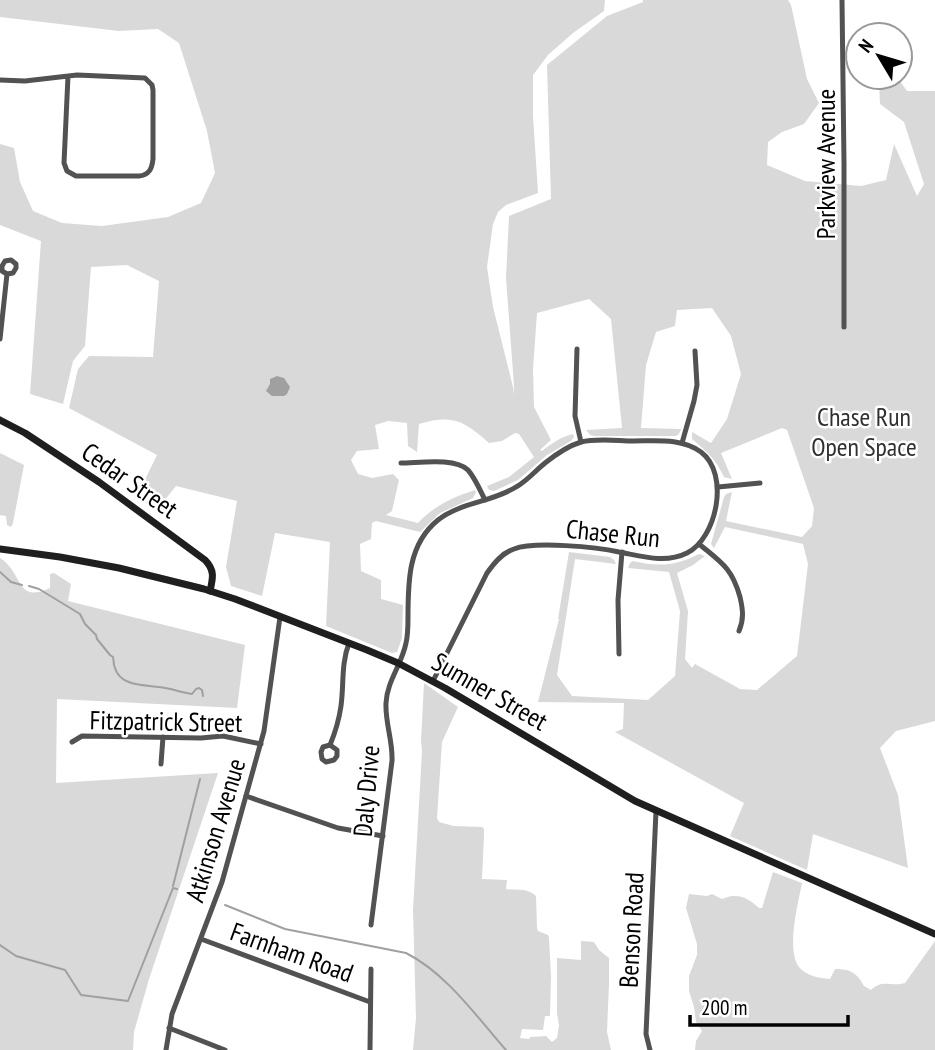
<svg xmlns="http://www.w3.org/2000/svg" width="935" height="1050" font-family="'PT Sans Narrow',sans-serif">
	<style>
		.green { fill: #d9d9d9 }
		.water { fill: #a0a0a0 }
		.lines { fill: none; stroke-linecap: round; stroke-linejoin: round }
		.stream { stroke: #a0a0a0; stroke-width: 2 }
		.street { stroke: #525252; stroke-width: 5 }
		.secondary { stroke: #1f1f1f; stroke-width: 7 }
		.labels { text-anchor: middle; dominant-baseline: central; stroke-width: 5; stroke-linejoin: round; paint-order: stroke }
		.street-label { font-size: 26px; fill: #000; stroke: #fff }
		.park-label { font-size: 26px; fill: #303030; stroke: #fff }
	</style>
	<rect width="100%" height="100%" fill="#fff"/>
	<g class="green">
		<path d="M0 0H605L604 11 573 33 548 55 533 75V116L538 193 506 205 498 212 493 224 487 267 493 307 513 387V395L514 386 506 278 509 216 551 199 547 65 607 16 643 2V0H788L791 5 807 79 819 103 804 124 782 132 768 142 767 165 805 181 861 186 886 180 894 144 917 196 924 184 904 122 880 104 879 82 884 77H897L907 91H935V721L896 731 880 748 898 795 908 868 813 834 807 870 730 836 744 803 615 732 623 729 624 703 538 702 559 619H558L569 552 610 557 614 560 616 564 575 559 557 675 572 696 648 700 675 676 680 611 669 572 628 568 630 563 633 561C658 567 676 566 699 554L705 556 693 565 677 573 688 611 685 659 692 668 695 664 740 689 757 690 797 656 808 564 803 544 725 527 714 548 711 544 724 497 726 494 732 492 726 521 802 537 812 526 814 508 787 430 782 428 721 453 732 479 724 477C715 458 707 452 692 439V432L711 443 727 419 741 374 731 336 712 308 677 310 675 326 656 332 646 365 641 428 681 429 679 434 676 436H594L590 435 586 430 622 428 611 319 589 299 537 313 533 369 534 407 551 440 540 450 542 451C552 443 561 437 573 434L574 437 571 441 547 455 518 480 494 491 489 490 487 486 509 477 534 457 519 434 515 433 502 441 489 443C464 421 453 414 419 424L417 452 408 446 407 423 388 421 375 425 379 449 357 451 351 460 358 474 372 478 393 474 399 480 392 511 386 515 418 523C434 506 453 497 475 490L476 492 473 498 440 513 420 532 376 521 372 523 371 539 360 544 361 571 381 580V599L403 605 402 638 397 652 392 653 326 626 330 542 275 533 262 596 231 586 226 567 237 501 176 486 156 511 137 496 157 455 69 408 78 369 89 356 153 357 159 281 127 265 91 267 85 346 73 361 63 404 30 394 41 241 0 225V144L14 148 20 182 33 211 62 223 102 226 168 217 201 203 215 173 207 131 179 43 158 29 119 31 0 17Z"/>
		<path d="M0 453 24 465 13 523 11 527 7 525 6 516 0 515Z"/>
		<path d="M0 558C24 573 15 604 50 588V574L54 573 71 584 68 601 245 645 237 708 57 699 56 783 218 773 149 979 134 1032 133 1050H0Z"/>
		<path d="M424 683 458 707 442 742 437 818 439 822 454 826 482 827 484 829V835L482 879 507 880 506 889C516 890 529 888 536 896L537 928 538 931 548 935 549 938 551 976 550 1016H545L543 1030 522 1029 520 1038 529 1039 530 1037 546 1036 552 1042 557 1038 559 1025 557 1013V958L581 960V941L594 942 599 950 609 958V983L607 1032 611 1050H413L416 1018 413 910 422 751 421 741Z"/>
		<path d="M773 872 802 883C798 904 786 949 799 967 806 976 819 978 830 979L835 969C851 969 857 973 864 986L871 990C883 979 890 987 905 983L935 941V1050H695L696 1041 702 1031 696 1022 694 1007 689 991V976L697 955V944L686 908 689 894 707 896 712 894 722 899C726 898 729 896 733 896 743 895 752 901 759 908H762Z"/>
	</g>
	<path class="water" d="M277 376 284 378 290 387 287 394 284 396H272L266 391 270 384V379Z"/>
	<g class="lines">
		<g class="stream">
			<path d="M0 572 11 582 22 585"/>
			<path d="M29 586 39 589 80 614 85 624 96 635 97 639 110 655 113 657C114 661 113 664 115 668 120 686 144 685 159 687 170 688 180 692 192 694L196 689 199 688 202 690 203 696"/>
			<path d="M173 886 200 779"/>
			<path d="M225 905 285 929 406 953C446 973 477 1017 506 1050"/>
			<path d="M0 945 16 956 65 970 81 995 128 1001 173 888 177 889"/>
		</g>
		<g class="street">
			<path d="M842 0 844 163V327"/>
			<path d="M0 80 25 81 77 75 145 78 152 85 153 90V159C152 169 149 175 139 176H76L67 171 64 163 68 76"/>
			<path d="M0 339 7 274 2 271V266L5 261 11 260 16 264V268L13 273 7 274"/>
			<path d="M577 349 575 416 581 442"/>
			<path d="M682 443 694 401 697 385 695 351"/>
			<path d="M401 463C418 463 455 457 468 470 475 478 480 490 485 500"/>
			<path d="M718 487 760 483"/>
			<path d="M699 544C722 563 732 568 740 597 743 610 744 619 739 631"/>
			<path d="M619 654 618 600 622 552"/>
			<path d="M72 742 82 736 201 738 223 736 261 744"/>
			<path d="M330 745 337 750V756L334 760 326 762 322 759 321 752 323 747 330 745C335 733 339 720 341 706 344 684 341 664 349 643"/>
			<path d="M161 764 163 737"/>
			<path d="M246 796 338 828 383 836"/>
			<path d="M371 925 392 761C393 741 385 723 386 703 387 681 402 664 406 643 408 635 408 626 408 617 408 582 408 544 438 520 461 502 493 502 516 487 527 481 535 471 545 463 555 455 568 446 581 442 597 438 618 441 634 441 657 441 681 438 701 452 730 474 717 538 687 553 665 564 641 556 619 552 597 547 534 541 514 549 502 553 494 563 487 573L433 681"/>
			<path d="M201 939 370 1002"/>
			<path d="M169 1028 225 1050"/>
			<path d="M166 1050 172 1014 222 882 264 731 280 617"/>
			<path d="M370 1050 371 969"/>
			<path d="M650 1050 646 1034 656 811"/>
		</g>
		<g class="secondary">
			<path d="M0 420 25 433 99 482 205 560C215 570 213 578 210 591"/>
			<path d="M0 549 60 557 119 568 204 589 235 599 367 650 398 663 445 688 635 801 935 934"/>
		</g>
	</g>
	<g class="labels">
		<g class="street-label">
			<text transform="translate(825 164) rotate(-90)">Parkview Avenue</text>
			<text transform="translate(130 480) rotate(35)">Cedar Street</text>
			<text transform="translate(613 533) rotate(6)">Chase Run</text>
			<text transform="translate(490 691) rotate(30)">Sumner Street</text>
			<text transform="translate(166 721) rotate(1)">Fitzpatrick Street</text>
			<text transform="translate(366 791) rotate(-85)">Daly Drive</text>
			<text transform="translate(215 830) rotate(-73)">Atkinson Avenue</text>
			<text transform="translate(631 930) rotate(-87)">Benson Road</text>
			<text transform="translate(292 952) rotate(20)">Farnham Road</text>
		</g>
		<g class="park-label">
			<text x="864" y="416">Chase Run<tspan x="864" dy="30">Open Space</tspan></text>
		</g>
	</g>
	<g transform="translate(879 56) rotate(308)"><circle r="33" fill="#ffffff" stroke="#999999" stroke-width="2"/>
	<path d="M0-5L12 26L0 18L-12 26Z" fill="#000000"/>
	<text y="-10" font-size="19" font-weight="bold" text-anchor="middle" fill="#000000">N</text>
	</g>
	<path d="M690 1015v10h158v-10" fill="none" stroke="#000000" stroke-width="3.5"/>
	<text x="701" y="1015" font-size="21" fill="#000000" stroke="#ffffff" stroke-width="5" paint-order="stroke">200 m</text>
</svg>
